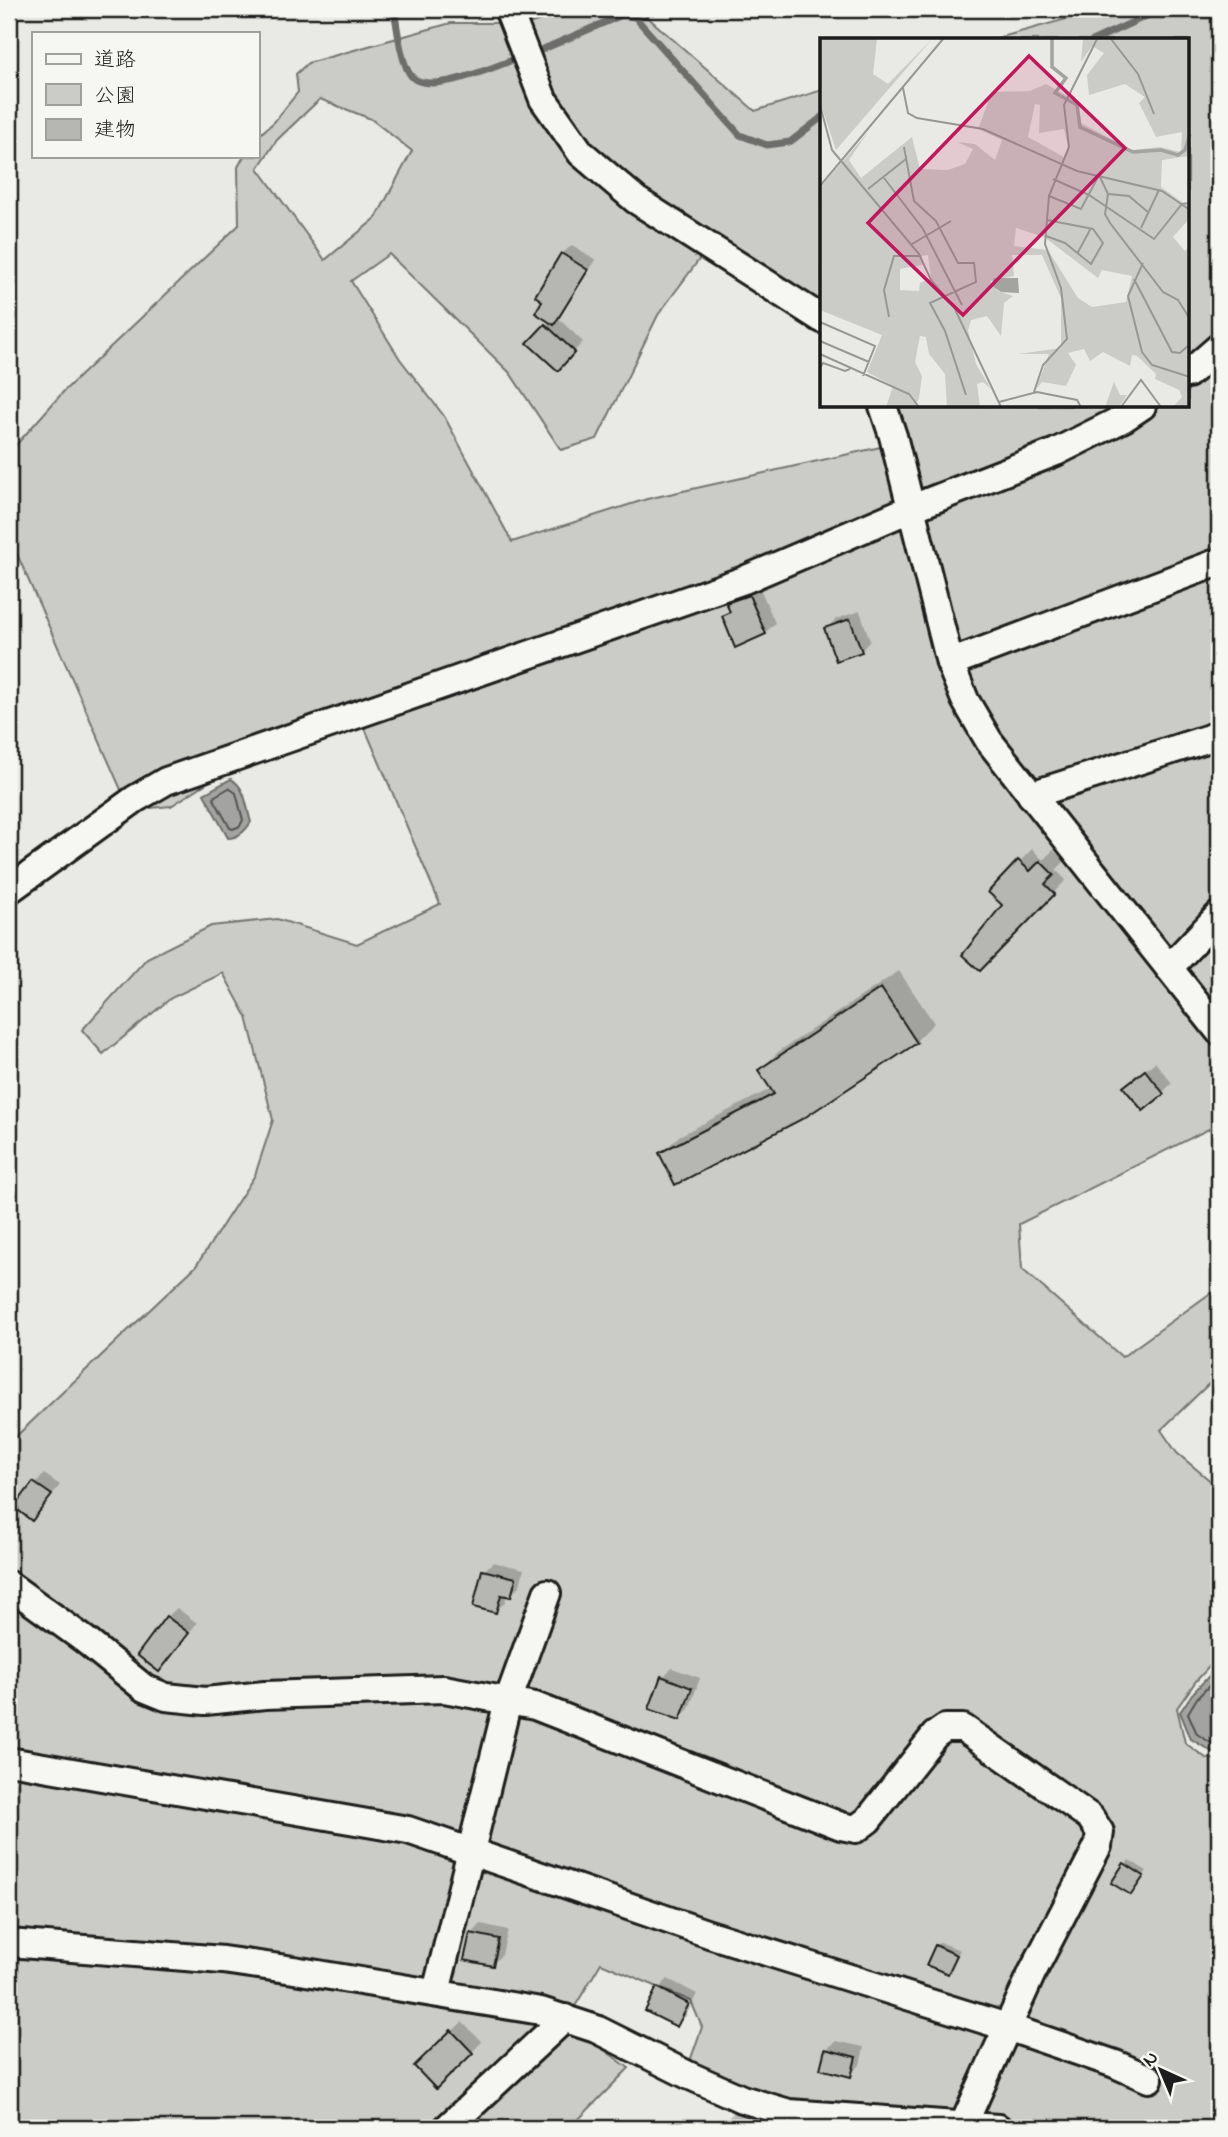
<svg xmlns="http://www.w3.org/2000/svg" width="1228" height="2137" font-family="'Indie Flower','Klee One',sans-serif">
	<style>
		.green { fill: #cbcbc7; stroke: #747472; stroke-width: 2; fill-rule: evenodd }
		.water { fill: #a3a3a1; stroke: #6d6d6c; stroke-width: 2 }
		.shadow { fill: #0003 }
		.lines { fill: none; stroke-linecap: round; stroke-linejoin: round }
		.shore { stroke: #525251; stroke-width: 2 }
		.stream { stroke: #6d6d6c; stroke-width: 7 }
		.building { fill: #b6b6b3; stroke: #1c1c1c; stroke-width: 2 }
		.minor-casing { stroke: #1c1c1c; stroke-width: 32 }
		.minor { stroke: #f6f6f2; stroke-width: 26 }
		.inset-river { fill: none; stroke: #a3a3a1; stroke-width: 3.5 }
		.inset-road { fill: none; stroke: #979795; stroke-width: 2 }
		.view { fill: #c2185b; fill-opacity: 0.15; stroke: #c2185b; stroke-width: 3.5 }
		.inset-edge { fill: none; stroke: #1c1c1c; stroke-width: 3.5 }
	</style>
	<rect width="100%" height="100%" fill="#e9e9e5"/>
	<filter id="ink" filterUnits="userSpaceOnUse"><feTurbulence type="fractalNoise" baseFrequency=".0143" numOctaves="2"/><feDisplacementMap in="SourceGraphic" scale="14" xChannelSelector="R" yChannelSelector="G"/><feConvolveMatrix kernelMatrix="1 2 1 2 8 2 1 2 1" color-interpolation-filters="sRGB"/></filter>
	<g filter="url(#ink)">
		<path class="green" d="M571 9H638L755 111 822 90V334L701 257 658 315 597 439 561 450 510 373 389 254 351 281 400 359 444 416 512 542 647 499 885 446 872 406H1188V40H991L1102 9H1219V1124L1019 1224 1022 1269 1122 1357 1219 1287V1374L1161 1430 1177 1453 1219 1488V1656L1196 1681 1177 1708 1185 1743 1206 1758 1219 1760V2128H764L779 2101 689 2064 702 2027 691 2001 601 1963 574 2008 595 2043 629 2068 570 2128H9V1443L196 1266 255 1175 273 1120 247 1017 223 973 171 998 103 1054 82 1030 147 958 211 926 277 919 357 944 440 904 364 726 213 779 171 806 130 810 9 536V453L64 391 239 225 238 167 244 156H257V137L274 122 298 92 296 74 308 63 451 23H532ZM320 99 371 119 412 151 376 218 325 260 258 168 277 140Z"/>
		<g class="water">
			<path d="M231 779C246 787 246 807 251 822 246 830 239 838 228 838L204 794Z"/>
			<path d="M1219 1665V1756L1191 1739 1180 1712 1192 1694Z"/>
		</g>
		<g class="shadow">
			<path d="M572 245 596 260 558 318 583 342 567 359 530 343 551 320 562 254Z"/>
			<path d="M759 586 775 623 765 633 724 616 730 610 728 604 737 594Z"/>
			<path d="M860 611 870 641 861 651 826 629 836 619Z"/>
			<path d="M1032 849 1043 860 1053 850 1065 861 1056 870 1066 880 980 969 1004 905 990 892Z"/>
			<path d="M899 971 934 1023 916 1041 803 1116 661 1154 679 1136 772 1088 760 1070 778 1052Z"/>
			<path d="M1155 1062 1172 1083 1163 1092 1135 1078Z"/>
			<path d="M44 1474 60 1485 32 1519 17 1507Z"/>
			<path d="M493 1562 524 1569 520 1586 510 1595H507L505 1602 496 1611 484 1571Z"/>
			<path d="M177 1608 197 1623 159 1670 167 1617Z"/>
			<path d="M672 1668 700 1678 689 1709 679 1718 663 1677Z"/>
			<path d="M1129 1860 1147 1871 1131 1893 1125 1865Z"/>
			<path d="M481 1924 508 1930 502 1954 493 1964 472 1934Z"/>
			<path d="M940 1942 960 1950 948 1972 936 1946Z"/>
			<path d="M668 1979 697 1994 686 2016 677 2025 659 1988Z"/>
			<path d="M462 2022 482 2042 436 2087 416 2066Z"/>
			<path d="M836 2041 864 2047 860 2065 850 2075 826 2050Z"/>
			<path d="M739 2108 776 2124 774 2128H725L729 2117Z"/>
		</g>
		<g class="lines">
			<g class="shore">
				<path d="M229 788 236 793 243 820 240 826 233 829 230 828 214 799 215 796Z"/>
				<path d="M1219 1676 1197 1698 1188 1713 1197 1734 1219 1748"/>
			</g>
			<g class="stream">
				<path d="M394 9C397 25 401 66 412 77 432 96 497 65 521 57"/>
				<path d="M1094 40 1155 12 1170 9"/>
				<path d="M532 54 622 15 635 17 740 135 767 145 790 142 822 117"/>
			</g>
		</g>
		<g class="building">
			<path d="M561 253 588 270 554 325 535 313 542 301 535 296Z"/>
			<path d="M545 324 575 352 558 371 527 343Z"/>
			<path d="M749 595 766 634 735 648 722 616 730 612 726 603Z"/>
			<path d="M850 619 862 652 836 661 824 628Z"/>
			<path d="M1018 860 1030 871 1040 861 1054 875 1045 884 1055 894 980 971 962 955 1002 905 988 892Z"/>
			<path d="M881 988 917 1043 804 1118 675 1185 659 1153 774 1094 758 1070Z"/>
			<path d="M1145 1070 1164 1094 1143 1111 1123 1087Z"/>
			<path d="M33 1482 52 1495 32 1521 14 1507Z"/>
			<path d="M482 1570 516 1578 511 1597 501 1595 496 1613 473 1607Z"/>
			<path d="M166 1616 189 1633 159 1672 137 1655Z"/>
			<path d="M661 1676 692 1688 680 1720 649 1709Z"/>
			<path d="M1124 1863 1144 1876 1131 1895 1111 1883Z"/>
			<path d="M470 1933 499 1939 493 1966 464 1960Z"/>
			<path d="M935 1945 957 1955 948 1974 926 1965Z"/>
			<path d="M657 1987 689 2004 677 2027 645 2011Z"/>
			<path d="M451 2030 473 2053 436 2089 414 2066Z"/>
			<path d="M825 2049 856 2057 851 2077 820 2069Z"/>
		</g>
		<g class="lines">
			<defs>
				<g id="minor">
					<path d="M508 9 543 99 581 153 636 200 822 319"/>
					<path d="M1188 374 1219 347"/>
					<path d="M883 406 893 436 950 663 965 700 989 741 1219 1031"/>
					<path d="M950 663 1219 562"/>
					<path d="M1031 795 1219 735"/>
					<path d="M9 890 135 799 166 781 744 580 912 508 1056 452 1124 418 1142 406"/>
					<path d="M1169 968 1219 915"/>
					<path d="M9 1585 85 1640 144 1688 166 1697 205 1701 265 1695 444 1689 535 1706 841 1826 856 1829 868 1820 935 1735 945 1728H963L1090 1817 1100 1832 1098 1846 1032 1973 962 2128"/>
					<path d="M9 1761 408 1830 709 1934 1007 2027 1115 2064 1149 2079"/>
					<path d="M9 1943 223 1960 294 1970 541 2011 596 2029 688 2075 742 2099 789 2113 998 2128"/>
					<path d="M436 1992 508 1701 547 1593"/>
					<path d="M447 2128 565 2018"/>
				</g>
			</defs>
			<use href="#minor" class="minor-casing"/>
			<use href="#minor" class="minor"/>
		</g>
	</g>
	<g transform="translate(820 38)">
		<rect width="369" height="369" fill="#e9e9e5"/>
		<path d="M0 1H57L53 36 68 46 112 1 16 112 0 64ZM263 1H369V118L342 122 341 149 369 169V181L353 199 365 213 369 209V369H353L362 359 359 352 335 341 336 336 317 318 312 317 310 328 283 314 270 323 264 311 248 315 256 327 246 348 222 344 216 351 229 316H198L241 310V260L222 217H192L194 238 170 243 178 253 193 258 184 265 181 298 167 278 151 282 148 292 156 326 171 351 163 344 157 346 160 369H127L125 336 109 316 106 299 100 298 95 324 102 338 99 360 95 369H66L73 348 47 334 62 297 0 272V150L48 94 29 122 41 140 92 99 100 131 128 132 145 126 153 111 137 104 155 106 175 122 182 102 158 91 170 59 175 54 210 53 226 46 258 64 259 84 312 112 340 109 361 114 362 94 336 99 319 65 325 59 305 46 269 57 267 37 284 15 272 8 261 24ZM215 66 220 67 219 95 244 91 248 109 244 119 208 99ZM196 190 224 199 278 240 282 232 312 238 306 264 272 269 258 260 228 212 194 208ZM108 217 111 240 100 245 99 253 80 252V231L102 227V218ZM294 344 300 357H307L299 369H285Z" fill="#cbcbc7" fill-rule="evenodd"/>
		<path d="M174 240H198L199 255 181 254 171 247Z" fill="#a3a3a1"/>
		<path class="inset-river" d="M232 1V29L246 40 235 55 257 67 260 89 313 114 341 112 358 117 365 112 370 96"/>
		<path class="inset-road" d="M291 1 318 36 334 76M83 50 88 75 97 80 163 91 257 133 342 153 370 172M0 67 12 112M84 109 94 163 116 183 138 225H154L156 244 110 265 125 293 146 357M12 112 99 216 111 242 134 269 181 369M279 137 288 156 285 176 290 185 343 254 358 262 370 281M64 140 103 191 142 267M233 141 269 157 334 201 362 166 370 165M0 148 123 1M48 151 86 121M288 156 309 158 329 175M229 158 261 171 278 139M321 190 339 152M226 198 245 205 271 226 283 205 273 191 227 182M92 206 131 183M257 216 271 190M323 225 308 258 322 314 332 327 370 339M314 241 352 314 360 315 370 306M69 279 64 252 74 218H101M0 284 55 308 43 338M0 303 49 324M0 316 89 356 99 369M0 330 3 325 25 333 30 331M214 354 223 327 247 301 241 250 225 206 229 158 249 109 244 67 277 1M179 364 217 354 257 362 261 369M301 369 321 342 341 369"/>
		<path class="view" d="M209 18 305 110 143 277 48 185Z"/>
		<rect width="369" height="369" class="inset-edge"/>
	</g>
	<rect width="1228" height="2137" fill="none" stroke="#f6f6f2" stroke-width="35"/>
	<rect x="18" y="18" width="1193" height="2102" fill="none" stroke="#1c1c1c" stroke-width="2.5" filter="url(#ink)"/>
	<rect x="32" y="32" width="228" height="126" fill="#f6f6f2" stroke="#9f9f9c" stroke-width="2"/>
	<rect x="46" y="54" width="35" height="10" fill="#f6f6f2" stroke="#9f9f9c" stroke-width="2"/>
	<text x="94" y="66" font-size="21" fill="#1c1c1c">道路</text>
	<rect x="46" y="84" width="35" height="21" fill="#cbcbc7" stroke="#9f9f9c" stroke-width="2"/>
	<text x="94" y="102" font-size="21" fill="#1c1c1c">公園</text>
	<rect x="46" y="119" width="35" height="21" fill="#b6b6b3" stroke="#9f9f9c" stroke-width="2"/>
	<text x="94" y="136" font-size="21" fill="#1c1c1c">建物</text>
	<g transform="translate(1161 2070) rotate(316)" stroke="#f6f6f2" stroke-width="5" paint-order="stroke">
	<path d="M0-5L12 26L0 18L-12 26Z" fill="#1c1c1c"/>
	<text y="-10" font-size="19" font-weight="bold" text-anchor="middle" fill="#1c1c1c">N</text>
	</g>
</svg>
